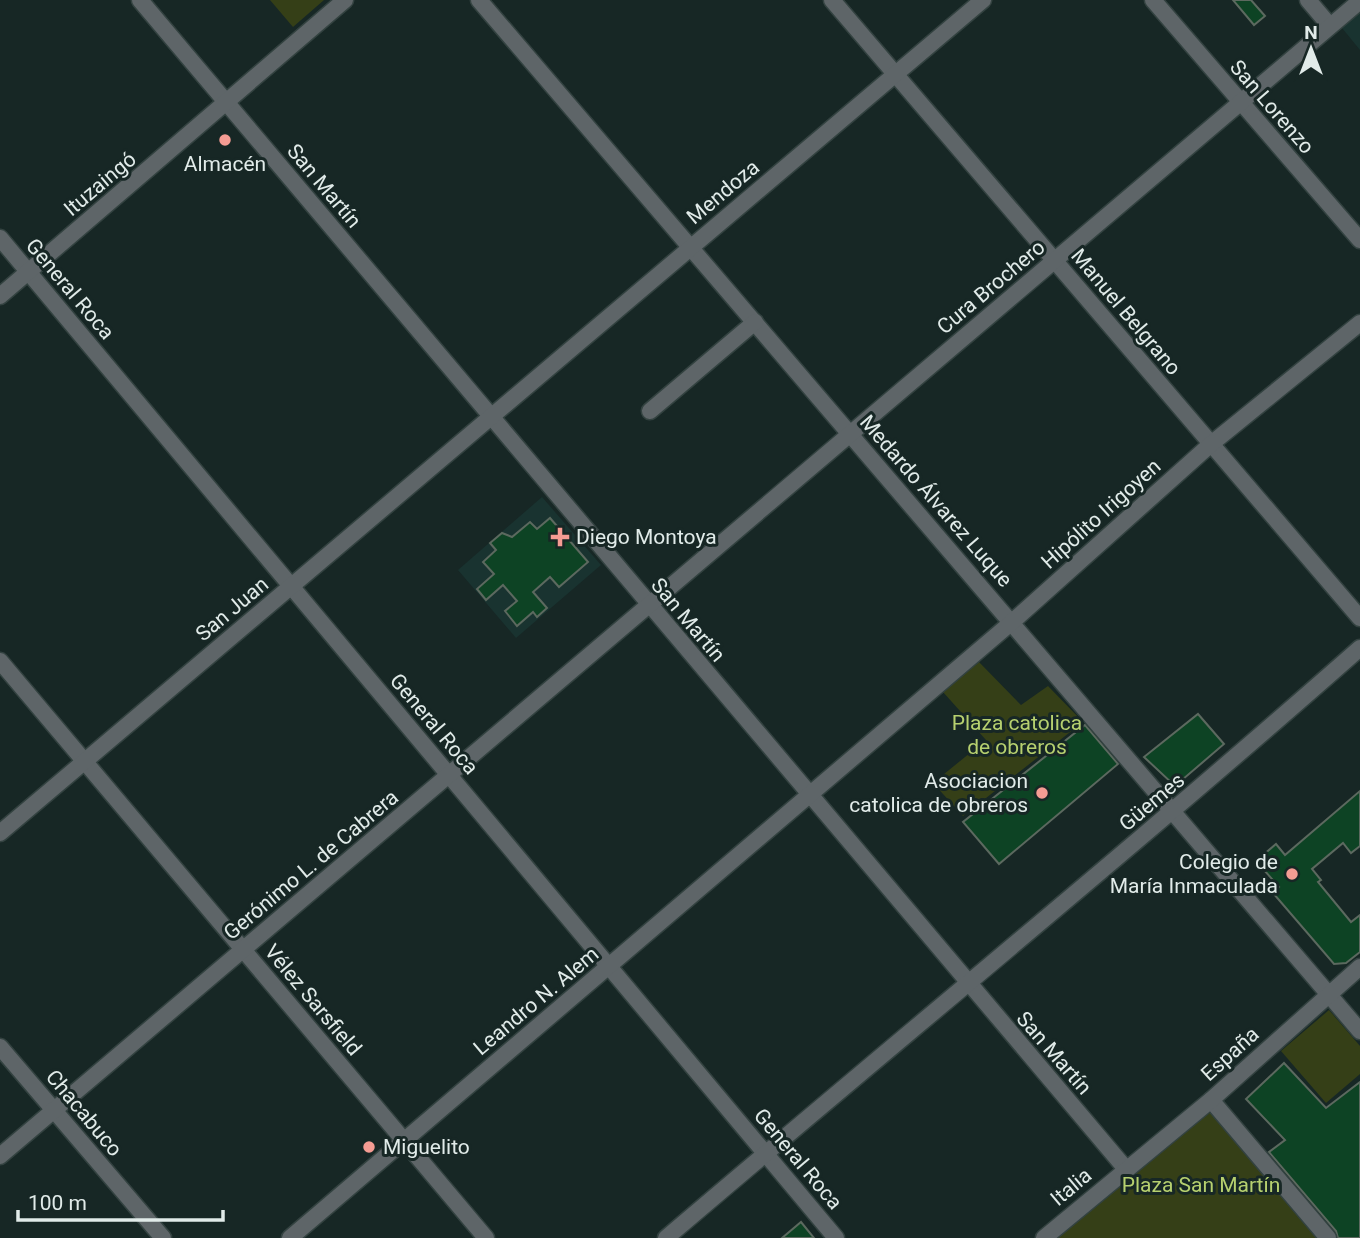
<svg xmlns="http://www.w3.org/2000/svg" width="1360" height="1238" font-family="Roboto,sans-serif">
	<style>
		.built { fill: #193330 }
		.green { fill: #353f17 }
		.building { fill: #0d4324; stroke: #5c695f; stroke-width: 2 }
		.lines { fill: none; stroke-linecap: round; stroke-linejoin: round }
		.street-casing { stroke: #334240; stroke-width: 19 }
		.street { stroke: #5e6568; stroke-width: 16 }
		.poi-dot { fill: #f59c93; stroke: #172725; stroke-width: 2.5 }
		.labels { text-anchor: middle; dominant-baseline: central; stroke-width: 6; stroke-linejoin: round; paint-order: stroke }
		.street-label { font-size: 21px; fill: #e1ebe9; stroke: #172725 }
		.poi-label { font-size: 21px; fill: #e1ebe9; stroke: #172725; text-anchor: start }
		.park-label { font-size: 21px; fill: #b6d06f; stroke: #172725 }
	</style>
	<rect width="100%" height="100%" fill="#172725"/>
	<g class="built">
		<path d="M1360 12V50L1342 28Z"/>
		<path d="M542 497 601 565 516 638 458 570Z"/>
	</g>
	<g class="green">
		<path d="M270 0H324L293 27Z"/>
		<path d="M979 662 1021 705 1048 686 1083 722 963 816 933 783 986 740 943 692Z"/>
		<path d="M1329 1010 1360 1046V1074L1326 1103 1281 1051Z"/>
		<path d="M1211 1110 1321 1238H1054Z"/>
	</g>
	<g class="building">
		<path d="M1233 0H1251L1265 16 1254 25Z"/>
		<path d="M550 518 588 562 559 587 550 577 533 592 547 608 537 617 533 612 517 626 505 611 517 601 503 585 486 600 477 589 494 574 483 562 496 550 490 543 502 533 512 537 530 522 537 529Z"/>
		<path d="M1198 714 1224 744 1175 786 1144 757Z"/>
		<path d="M1085 725 1118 764 999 864 963 822Z"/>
		<path d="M1360 791V846L1351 853 1343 843 1312 869 1321 880 1318 882 1351 922 1360 915V952L1346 963 1334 964 1273 893 1279 887 1256 861 1276 844 1285 855Z"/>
		<path d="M1284 1063 1326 1108 1360 1082V1238H1338L1336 1231 1269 1152 1285 1140 1246 1099Z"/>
		<path d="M801 1222 814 1238H782Z"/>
	</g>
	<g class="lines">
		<defs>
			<g id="street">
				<path d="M140 0 1126 1169"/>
				<path d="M479 0 1360 1031"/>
				<path d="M832 0 1360 618"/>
				<path d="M1153 0 1360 240"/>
				<path d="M1308 0 1330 26"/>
				<path d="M0 238 836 1238"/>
				<path d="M0 296 345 0"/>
				<path d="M650 411 755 322"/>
				<path d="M0 661 486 1238"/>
				<path d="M0 833 983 0"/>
				<path d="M0 1047 163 1238"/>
				<path d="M1211 1100 1328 1238"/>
				<path d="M0 1156 1360 1"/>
				<path d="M290 1238 1012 622 1211 444 1360 323"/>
				<path d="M666 1238C897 1041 1132 849 1360 648"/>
				<path d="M1044 1238 1211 1100 1360 967"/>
			</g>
		</defs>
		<use href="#street" class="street-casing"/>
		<use href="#street" class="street"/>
	</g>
	<g class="poi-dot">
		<circle cx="225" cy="140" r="7"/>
		<path d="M556.5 526.5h7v7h7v7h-7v7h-7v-7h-7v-7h7z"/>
		<circle cx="1042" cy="793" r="7"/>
		<circle cx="1292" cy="874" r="7"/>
		<circle cx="369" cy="1147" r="7"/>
	</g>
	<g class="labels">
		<g class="street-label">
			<text transform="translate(1272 107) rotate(49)">San Lorenzo</text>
			<text transform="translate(100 184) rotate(-40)">Ituzaingó</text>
			<text transform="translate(324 186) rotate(50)">San Martín</text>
			<text transform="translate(723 192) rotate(-40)">Mendoza</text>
			<text transform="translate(991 287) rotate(-40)">Cura Brochero</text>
			<text transform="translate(70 289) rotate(50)">General Roca</text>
			<text transform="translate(1126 312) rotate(50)">Manuel Belgrano</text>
			<text transform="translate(936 501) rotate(49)">Medardo Álvarez Luque</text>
			<text transform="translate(1101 514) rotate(-42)">Hipólito Irigoyen</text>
			<text transform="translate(232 609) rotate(-40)">San Juan</text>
			<text transform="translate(688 620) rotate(50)">San Martín</text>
			<text transform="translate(434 724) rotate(50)">General Roca</text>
			<text transform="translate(1152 802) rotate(-40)">Güemes</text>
			<text transform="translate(311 865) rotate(-40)">Gerónimo L. de Cabrera</text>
			<text transform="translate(313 1000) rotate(50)">Vélez Sarsfield</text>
			<text transform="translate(536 1001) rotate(-40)">Leandro N. Alem</text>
			<text transform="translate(1054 1053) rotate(49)">San Martín</text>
			<text transform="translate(1230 1054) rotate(-42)">España</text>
			<text transform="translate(84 1113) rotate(50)">Chacabuco</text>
			<text transform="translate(798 1159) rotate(50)">General Roca</text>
			<text transform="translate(1071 1187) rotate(-40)">Italia</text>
		</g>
		<g class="poi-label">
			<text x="225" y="164" text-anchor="middle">Almacén</text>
			<text x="576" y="537">Diego Montoya</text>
			<text x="1028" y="781" text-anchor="end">Asociacion<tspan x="1028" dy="24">catolica de obreros</tspan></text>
			<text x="1278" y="862" text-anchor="end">Colegio de<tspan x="1278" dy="24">María Inmaculada</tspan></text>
			<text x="383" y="1147">Miguelito</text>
		</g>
		<g class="park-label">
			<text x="1017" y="723">Plaza catolica<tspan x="1017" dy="24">de obreros</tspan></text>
			<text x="1201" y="1185">Plaza San Martín</text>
		</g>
	</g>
	<g transform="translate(1311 49)" stroke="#172725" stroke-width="5" paint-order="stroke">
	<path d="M0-5L12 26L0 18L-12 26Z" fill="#e1ebe9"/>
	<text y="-10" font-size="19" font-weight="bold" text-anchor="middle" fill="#e1ebe9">N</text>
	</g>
	<path d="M18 1210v10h205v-10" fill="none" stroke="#e1ebe9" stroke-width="3.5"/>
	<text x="28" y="1210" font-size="21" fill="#e1ebe9" stroke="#172725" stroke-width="5" paint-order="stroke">100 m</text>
</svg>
